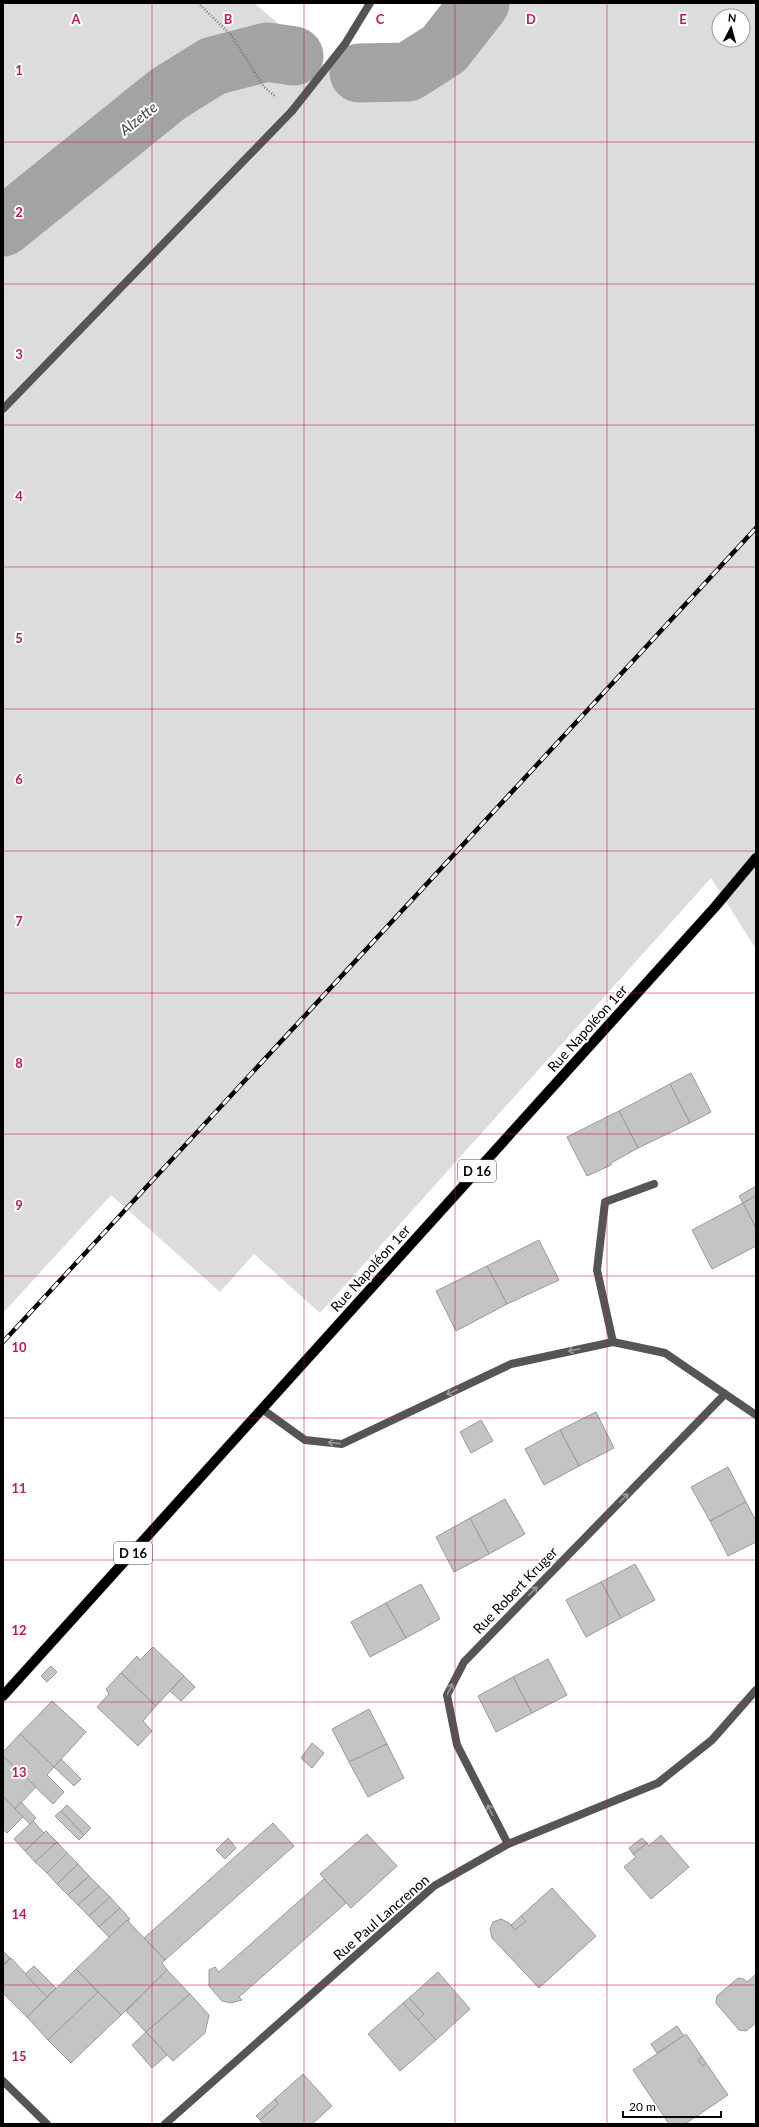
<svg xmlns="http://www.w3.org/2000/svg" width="759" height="2127" font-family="Lato,sans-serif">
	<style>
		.green { fill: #dcdcdc; fill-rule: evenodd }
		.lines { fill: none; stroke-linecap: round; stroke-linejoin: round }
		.river { stroke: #a3a3a3; stroke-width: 59 }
		.building { fill: #c4c4c4; stroke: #999 }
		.primary-casing { stroke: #dbdbdb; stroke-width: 11 }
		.path { stroke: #777; stroke-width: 2.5; stroke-dasharray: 1 2; stroke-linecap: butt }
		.lane { stroke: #555; stroke-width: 8 }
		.street { stroke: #555; stroke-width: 8 }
		.primary { stroke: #000; stroke-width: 10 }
		.rail-casing { stroke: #000; stroke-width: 4.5 }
		.rail { stroke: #fff; stroke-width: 3; stroke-dasharray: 9; stroke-linecap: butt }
		.oneway { stroke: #999 }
		.grid { fill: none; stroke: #c2185b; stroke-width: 1; stroke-opacity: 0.55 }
		.labels { text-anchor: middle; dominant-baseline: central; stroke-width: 4; stroke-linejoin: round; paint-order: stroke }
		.shield { fill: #fff; stroke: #4c4c4c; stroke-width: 1 }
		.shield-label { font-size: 13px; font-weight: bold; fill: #000 }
		.street-label { font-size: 14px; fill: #000; stroke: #fff }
		.water-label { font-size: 15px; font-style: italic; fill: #444; stroke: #fff }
		.grid-label { font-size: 13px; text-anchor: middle; font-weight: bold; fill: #c2185b; stroke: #fff; stroke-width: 4; stroke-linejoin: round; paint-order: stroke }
	</style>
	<rect width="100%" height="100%" fill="#fff"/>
	<path class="green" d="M3 3H254L300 42 295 56 359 73 408 72 444 49 480 3H756V949L711 878 320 1313 254 1254 220 1292 111 1195 3 1313ZM719 16H743V40H719Z"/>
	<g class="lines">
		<g class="river">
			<path d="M359 73 408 72 444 49 480 3"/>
			<path d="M3 227 168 94 213 66 267 52 294 56"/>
		</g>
	</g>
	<g class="building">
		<path d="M691 1073 711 1112 690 1123 670 1084Z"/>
		<path d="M670 1084 690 1123 638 1148 619 1111Z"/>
		<path d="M619 1111 638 1148 611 1163V1165L587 1176 567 1137Z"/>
		<path d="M756 1186V1196L743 1203 739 1196Z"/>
		<path d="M756 1196V1228L743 1203Z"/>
		<path d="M743 1203 756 1228V1246L712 1269 692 1230Z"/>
		<path d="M539 1240 559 1280 507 1304 487 1266Z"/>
		<path d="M487 1266 507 1304 456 1331 436 1291Z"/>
		<path d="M596 1412 614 1448 579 1466 560 1430Z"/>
		<path d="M481 1420 493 1441 471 1453 460 1432Z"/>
		<path d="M560 1430 579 1466 544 1485 525 1449Z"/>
		<path d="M728 1467 746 1502 710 1521 691 1487Z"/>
		<path d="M505 1499 525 1534 489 1554 470 1518Z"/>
		<path d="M746 1502 756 1521V1542L728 1556 710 1521Z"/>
		<path d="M470 1518 489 1554 454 1572 436 1537Z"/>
		<path d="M635 1564 655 1600 621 1618 601 1582Z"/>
		<path d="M601 1582 621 1618 586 1637 566 1600Z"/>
		<path d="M421 1584 440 1619 406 1638 386 1603Z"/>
		<path d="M386 1603 406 1638 370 1657 351 1622Z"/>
		<path d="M153 1647 184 1676 156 1706 121 1673 137 1656 140 1660Z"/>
		<path d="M548 1659 567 1695 532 1713 513 1677Z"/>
		<path d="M51 1666 57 1672 47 1682 41 1676Z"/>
		<path d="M121 1673 156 1706 143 1721 152 1731 138 1746 97 1707 109 1694 106 1689Z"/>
		<path d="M184 1676 195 1687 181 1701 170 1691Z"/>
		<path d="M513 1677 532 1713 496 1732 478 1696Z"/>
		<path d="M52 1701 86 1732 54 1767 20 1734Z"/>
		<path d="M369 1709 387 1744 349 1762 332 1729Z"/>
		<path d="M20 1734 54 1767 47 1775 64 1792 53 1804 3 1756V1752Z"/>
		<path d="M312 1743 324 1753 312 1768 301 1758Z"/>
		<path d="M387 1744 404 1778 368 1797 349 1762Z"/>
		<path d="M3 1756 36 1787 15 1809 3 1796Z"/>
		<path d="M61 1759 81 1779 74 1786 54 1767Z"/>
		<path d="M3 1796 23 1817 7 1833 3 1829Z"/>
		<path d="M21 1802 36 1818 30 1824 15 1809Z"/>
		<path d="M67 1805 91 1828 84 1835 61 1811Z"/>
		<path d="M61 1811 84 1835 79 1840 55 1816Z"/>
		<path d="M33 1821 44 1833 25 1851 14 1839Z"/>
		<path d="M273 1823 294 1846 165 1960 144 1938Z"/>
		<path d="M46 1831 57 1842 35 1862 25 1851Z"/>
		<path d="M367 1834 397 1866 351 1908 320 1874Z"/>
		<path d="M661 1835 689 1867 651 1899 624 1867 636 1857 633 1854 647 1843 649 1846Z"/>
		<path d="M228 1838 236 1848 225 1859 216 1850Z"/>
		<path d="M642 1838 647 1843 633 1854 629 1848Z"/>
		<path d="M57 1842 67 1853 47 1873 35 1862Z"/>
		<path d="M67 1853 78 1864 57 1884 47 1873Z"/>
		<path d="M78 1864 89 1876 68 1895 57 1884Z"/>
		<path d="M89 1876 99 1886 78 1905 68 1895Z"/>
		<path d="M324 1879 346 1903 239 1997 242 2000 231 2003 222 2001 209 1986V1970L215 1967 219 1972Z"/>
		<path d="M99 1886 110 1897 89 1916 78 1905Z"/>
		<path d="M552 1888 596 1936 539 1988 492 1938 490 1929 493 1922 501 1919 509 1923 515 1930 526 1921 521 1916Z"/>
		<path d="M110 1897 120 1908 99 1927 89 1916Z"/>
		<path d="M120 1908 130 1919 109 1937 99 1927Z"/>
		<path d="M521 1916 526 1921 515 1930 511 1925Z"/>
		<path d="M127 1920 165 1960 162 1963 167 1970 121 2015 76 1969Z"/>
		<path d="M3 1951 10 1958 3 1965Z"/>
		<path d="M11 1958 47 1997 27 2017 3 1993V1966Z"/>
		<path d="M34 1966 56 1988 47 1997 25 1974Z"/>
		<path d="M76 1969 98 1992 48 2040 27 2017Z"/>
		<path d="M167 1970 190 1994 146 2032 126 2011Z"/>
		<path d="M438 1972 470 2009 436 2040 418 2020 424 2014 409 1998Z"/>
		<path d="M756 1974V2023L746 2031 739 2030 716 2003 717 1996 738 1978 744 1979 747 1982Z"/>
		<path d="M98 1992 121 2015 71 2063 48 2040Z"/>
		<path d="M190 1994 209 2015 205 2033 173 2061 146 2032Z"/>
		<path d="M409 1998 424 2014 418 2020 403 2003Z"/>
		<path d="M403 2003 436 2040 400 2071 368 2034Z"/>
		<path d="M677 2026 684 2036 657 2053 651 2044Z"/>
		<path d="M146 2032 167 2055 152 2068 132 2045Z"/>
		<path d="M686 2034 702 2057 698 2060 703 2066 706 2063 728 2095 685 2124H669L633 2070Z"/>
		<path d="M702 2057 706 2063 703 2066 698 2060Z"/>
		<path d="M303 2074 332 2106 312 2124H263L260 2120 278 2104 275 2099Z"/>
		<path d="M275 2099 278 2104 260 2120 256 2116Z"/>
	</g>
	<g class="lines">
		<defs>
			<path id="primary" d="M3 1696 715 907 756 858"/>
		</defs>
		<use href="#primary" class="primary-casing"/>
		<path class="path" d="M198 3 231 35 264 87 276 97"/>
		<path class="lane" d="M292 111 345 44 370 3"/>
		<g class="street">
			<path d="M3 409 292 111"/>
			<path d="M613 1342 597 1270 605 1202 654 1184"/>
			<path d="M262 1409 305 1440 342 1444 511 1364 613 1342 665 1353 756 1415"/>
			<path d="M508 1844 457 1745 447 1695 464 1662 725 1394"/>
			<path d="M3 2081 47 2124"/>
			<path d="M165 2124 434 1886 508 1844 658 1783 712 1740 756 1690"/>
		</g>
		<use href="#primary" class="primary"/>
		<defs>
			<path id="rail" d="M3 1342 756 528"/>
		</defs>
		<use href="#rail" class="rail-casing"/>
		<use href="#rail" class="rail"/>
	</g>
	<defs><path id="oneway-shaft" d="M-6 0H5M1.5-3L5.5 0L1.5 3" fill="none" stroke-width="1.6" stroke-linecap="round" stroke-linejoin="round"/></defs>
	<g class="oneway">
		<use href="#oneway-shaft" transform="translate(574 1350) rotate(168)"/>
		<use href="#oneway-shaft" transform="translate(452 1392) rotate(155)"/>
		<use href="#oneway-shaft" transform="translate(334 1443) rotate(-174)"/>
		<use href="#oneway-shaft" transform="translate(624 1498) rotate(-46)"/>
		<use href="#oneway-shaft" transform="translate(533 1591) rotate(-46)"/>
		<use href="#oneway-shaft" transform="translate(450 1689) rotate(-65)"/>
		<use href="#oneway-shaft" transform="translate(490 1810) rotate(-117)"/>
	</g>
	<path class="grid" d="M152 3V2124M304 3V2124M455 3V2124M607 3V2124M3 142H756M3 284H756M3 425H756M3 567H756M3 709H756M3 851H756M3 993H756M3 1134H756M3 1276H756M3 1418H756M3 1560H756M3 1702H756M3 1843H756M3 1985H756"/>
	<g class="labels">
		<g class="shield">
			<rect x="458" y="1160" width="38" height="22" rx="3"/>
			<rect x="114" y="1542" width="38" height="22" rx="3"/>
		</g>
		<g class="shield-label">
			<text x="477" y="1171">D 16</text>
			<text x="133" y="1553">D 16</text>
		</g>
		<g class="street-label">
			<text transform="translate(587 1028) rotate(-48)">Rue Napoléon 1er</text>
			<text transform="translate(370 1268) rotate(-48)">Rue Napoléon 1er</text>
			<text transform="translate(515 1590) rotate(-46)">Rue Robert Kruger</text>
			<text transform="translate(381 1917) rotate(-41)">Rue Paul Lancrenon</text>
		</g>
		<g class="water-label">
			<text transform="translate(138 118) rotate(-39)">Alzette</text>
		</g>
	</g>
	<g class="grid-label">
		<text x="76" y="24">A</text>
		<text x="228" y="24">B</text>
		<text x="380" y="24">C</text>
		<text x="531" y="24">D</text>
		<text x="683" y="24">E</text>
		<text x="19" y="75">1</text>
		<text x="19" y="217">2</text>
		<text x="19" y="359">3</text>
		<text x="19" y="501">4</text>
		<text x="19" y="643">5</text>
		<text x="19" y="784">6</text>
		<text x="19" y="926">7</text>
		<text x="19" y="1068">8</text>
		<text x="19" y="1210">9</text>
		<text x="19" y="1352">10</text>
		<text x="19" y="1493">11</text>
		<text x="19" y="1635">12</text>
		<text x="19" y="1777">13</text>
		<text x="19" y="1919">14</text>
		<text x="19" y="2061">15</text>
	</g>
	<rect width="759" height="2127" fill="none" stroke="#000000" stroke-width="8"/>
	<g transform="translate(731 28) rotate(6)"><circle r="19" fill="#ffffff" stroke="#999999"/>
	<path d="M0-3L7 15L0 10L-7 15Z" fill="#000000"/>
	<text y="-6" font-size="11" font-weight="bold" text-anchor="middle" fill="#000000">N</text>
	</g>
	<path d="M623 2111v6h98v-6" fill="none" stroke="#000000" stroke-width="2"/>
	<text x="629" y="2111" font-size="12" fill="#000000" stroke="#ffffff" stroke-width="3" paint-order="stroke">20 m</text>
</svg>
